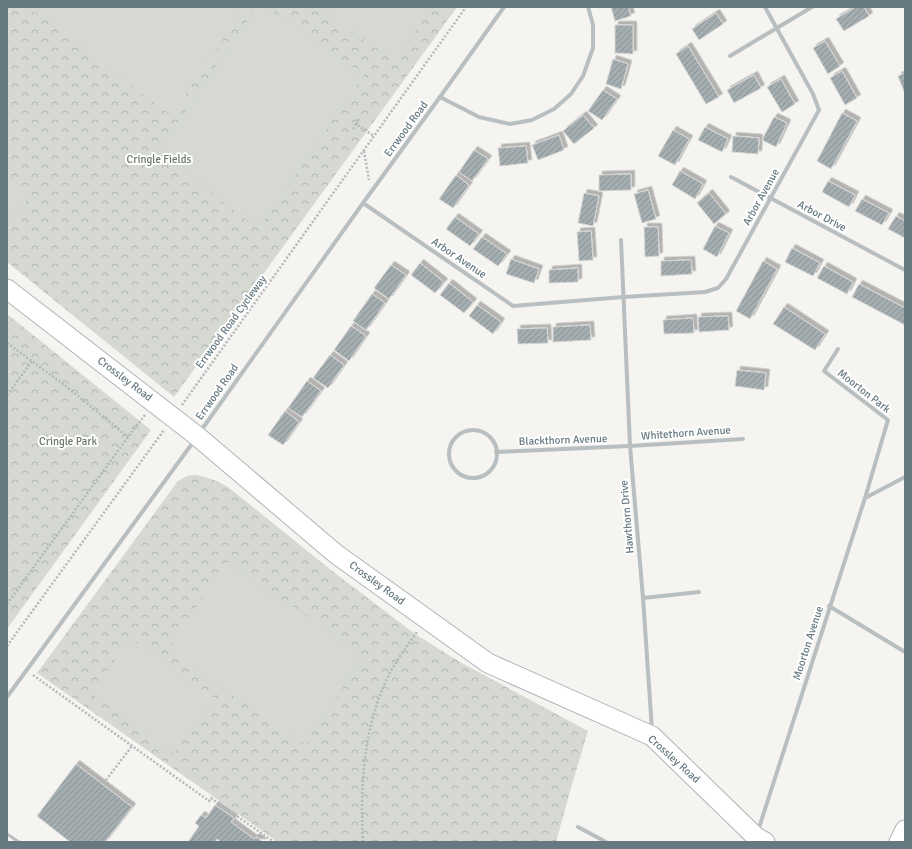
<svg xmlns="http://www.w3.org/2000/svg" width="912" height="849" font-family="Signika,sans-serif">
	<style>
		.forest { fill: url(#forest-crowns) }
		.garden { fill: #d5d9d1 }
		.building { fill: url(#building-hatch); stroke: #d6d6d4; filter: url(#shadow) }
		.lines { fill: none; stroke-linecap: round; stroke-linejoin: round }
		.secondary-casing { stroke: #aeb5b8; stroke-width: 21 }
		.path { stroke: #b4b8ba; stroke-width: 2.5; stroke-dasharray: 2 2; stroke-linecap: butt }
		.lane { stroke: #b9bfc1; stroke-width: 3 }
		.street { stroke: #b9bfc1; stroke-width: 4 }
		.secondary { stroke: #fff; stroke-width: 19 }
		.labels { text-anchor: middle; dominant-baseline: central; stroke-width: 4; stroke-linejoin: round; paint-order: stroke }
		.street-label { font-size: 11px; fill: #667980; stroke: #fff }
		.park-label { font-size: 11px; fill: #6b7864; stroke: #fff }
	</style>
	<defs>
		<pattern id="forest-crowns" width="20" height="18" patternUnits="userSpaceOnUse"><rect width="20" height="18" fill="#d5d9d1"/><path d="M2 6a3 3 0 1 1 6 0M12 15a3 3 0 1 1 6 0" fill="none" stroke="#b1b5af"/></pattern>
		<pattern id="building-hatch" width="6" height="6" patternUnits="userSpaceOnUse"><rect width="6" height="6" fill="#a4adb0"/><path d="M-1 1l2-2M0 6l6-6M5 7l2-2" fill="none" stroke="#899294"/></pattern>
		<filter id="shadow"><feDropShadow dx="3.5" dy="-3.5" stdDeviation="0" flood-color="#0004"/></filter>
	</defs>
	<rect width="100%" height="100%" fill="#f5f4f1"/>
	<g class="forest">
		<path d="M7 7H457L174 397 7 262Z"/>
		<path d="M7 314 151 430 7 629Z"/>
		<path d="M194 475C207 476 217 481 228 487L331 570 415 634 460 662 588 731 571 788 556 842H278L37 673 178 481 187 476Z"/>
	</g>
	<g class="garden">
		<path d="M29 7H230L240 15 171 115Z"/>
		<path d="M257 7H267L364 75 258 229 158 151Z"/>
		<path d="M316 7H432L394 60Z"/>
		<path d="M7 176 31 195 15 216 7 210Z"/>
		<path d="M227 562 365 655 305 744 167 652Z"/>
		<path d="M130 638 214 698 174 753 91 694Z"/>
	</g>
	<g class="building">
		<path d="M611 7H628L631 16 615 21Z"/>
		<path d="M856 7H864L869 16 844 31 836 19Z"/>
		<path d="M716 13 723 24 699 40 692 29Z"/>
		<path d="M615 25H633V54L615 53Z"/>
		<path d="M825 41 840 66 828 74 813 48Z"/>
		<path d="M688 46 719 97 706 104 676 54Z"/>
		<path d="M613 59 628 64 621 89 606 84Z"/>
		<path d="M842 71 857 98 845 105 830 78Z"/>
		<path d="M905 73V94L898 76Z"/>
		<path d="M754 75 761 88 734 103 727 90Z"/>
		<path d="M781 79 795 104 782 112 767 87Z"/>
		<path d="M603 90 617 99 602 120 588 111Z"/>
		<path d="M842 113 857 121 831 169 817 161Z"/>
		<path d="M583 115 594 128 574 144 563 131Z"/>
		<path d="M774 117 787 123 776 147 762 140Z"/>
		<path d="M705 127 728 139 722 152 698 140Z"/>
		<path d="M673 130 689 139 675 165 658 156Z"/>
		<path d="M559 135 564 150 538 160 532 145Z"/>
		<path d="M733 136 759 138 758 154 732 152Z"/>
		<path d="M526 146 528 163 500 166 498 148Z"/>
		<path d="M474 150 488 159 472 181 459 172Z"/>
		<path d="M680 171 703 184 695 199 672 185Z"/>
		<path d="M631 174V190L599 191V175Z"/>
		<path d="M456 175 469 185 453 208 439 199Z"/>
		<path d="M828 181 855 195 849 207 822 192Z"/>
		<path d="M648 190 656 219 642 223 634 194Z"/>
		<path d="M584 193 599 196 593 226 578 223Z"/>
		<path d="M709 193 726 214 714 224 697 203Z"/>
		<path d="M862 199 889 213 882 225 855 211Z"/>
		<path d="M896 216 905 221V238L888 229Z"/>
		<path d="M455 217 479 234 470 246 446 229Z"/>
		<path d="M715 226 729 233 717 257 703 249Z"/>
		<path d="M644 227H658L659 256 645 257Z"/>
		<path d="M591 231 593 260 579 261 577 232Z"/>
		<path d="M482 237 507 254 498 266 473 249Z"/>
		<path d="M792 248 820 263 813 276 785 262Z"/>
		<path d="M511 259 539 269 534 283 506 274Z"/>
		<path d="M691 260 692 274 661 276V261Z"/>
		<path d="M763 261 777 269 750 319 736 311Z"/>
		<path d="M420 263 444 282 435 293 411 275Z"/>
		<path d="M391 265 406 275 389 299 374 288Z"/>
		<path d="M824 266 853 282 847 294 817 278Z"/>
		<path d="M578 268V282L549 283V270Z"/>
		<path d="M449 283 473 302 464 313 440 295Z"/>
		<path d="M859 284 905 308V325L852 297Z"/>
		<path d="M372 294 385 303 366 330 353 321Z"/>
		<path d="M477 305 501 322 493 334 469 316Z"/>
		<path d="M784 307 825 334 815 350 773 324Z"/>
		<path d="M728 316 729 330 699 332 698 317Z"/>
		<path d="M693 318 694 333 664 334 663 320Z"/>
		<path d="M590 325 591 340 553 342V327Z"/>
		<path d="M351 326 366 336 349 361 334 350Z"/>
		<path d="M547 328 548 343 518 344 517 329Z"/>
		<path d="M330 355 344 365 328 388 313 378Z"/>
		<path d="M737 370 766 373 764 390 735 386Z"/>
		<path d="M307 381 321 391 302 417 288 408Z"/>
		<path d="M285 411 299 422 283 445 268 435Z"/>
		<path d="M76 764 132 807 105 842H70L37 816Z"/>
		<path d="M215 805 234 818 231 822 254 839 256 837 263 842H221L217 839 215 842H188L199 826 195 823 201 815 206 818Z"/>
	</g>
	<g class="lines">
		<defs>
			<g id="secondary">
				<path d="M7 289 197 436 336 554 488 663 652 736 756 837 765 842"/>
				<path d="M899 842 905 830"/>
			</g>
		</defs>
		<use href="#secondary" class="secondary-casing"/>
		<g class="path">
			<path d="M356 124 359 119"/>
			<path d="M353 129 356 124 374 136"/>
			<path d="M364 151 369 180"/>
			<path d="M7 343 67 387 128 437"/>
			<path d="M7 395 32 361"/>
			<path d="M182 405 466 7"/>
			<path d="M7 604 128 437 145 415"/>
			<path d="M7 646 164 430"/>
			<path d="M33 675 209 801 211 798 274 842"/>
			<path d="M106 780 132 746"/>
			<path d="M363 842C360 788 363 731 386 681 394 663 406 648 417 632"/>
		</g>
		<path class="lane" d="M7 834 19 842"/>
		<g class="street">
			<path d="M730 56 812 7"/>
			<path d="M440 97 479 117 510 124 532 120 554 109 571 94 583 76 593 48V25L588 7"/>
			<path d="M731 177 905 270"/>
			<path d="M363 203 513 306 623 297 705 292 718 288 726 279 819 110 813 94 765 7"/>
			<path d="M621 240 630 446 643 598 652 730"/>
			<path d="M838 349 824 371 888 420 865 498"/>
			<circle cx="473" cy="454" r="24"/>
			<path d="M200 432 363 203 440 97 504 7"/>
			<path d="M496 452 630 446 743 439"/>
			<path d="M643 598 699 592"/>
			<path d="M829 606 905 652"/>
			<path d="M7 697 194 441"/>
			<path d="M578 827 606 842"/>
			<path d="M758 831 865 498 905 477"/>
		</g>
		<use href="#secondary" class="secondary"/>
	</g>
	<g class="labels">
		<g class="street-label">
			<text transform="translate(406 129) rotate(-54)">Errwood Road</text>
			<text transform="translate(761 197) rotate(-61)">Arbor Avenue</text>
			<text transform="translate(822 216) rotate(28)">Arbor Drive</text>
			<text transform="translate(459 258) rotate(34)">Arbor Avenue</text>
			<text transform="translate(231 322) rotate(-54)">Errwood Road Cycleway</text>
			<text transform="translate(125 379) rotate(37)">Crossley Road</text>
			<text transform="translate(864 391) rotate(38)">Moorton Park</text>
			<text transform="translate(217 392) rotate(-55)">Errwood Road</text>
			<text transform="translate(686 433) rotate(-4)">Whitethorn Avenue</text>
			<text transform="translate(563 440) rotate(-2)">Blackthorn Avenue</text>
			<text transform="translate(627 517) rotate(-95)">Hawthorn Drive</text>
			<text transform="translate(377 583) rotate(36)">Crossley Road</text>
			<text transform="translate(808 643) rotate(-72)">Moorton Avenue</text>
			<text transform="translate(674 759) rotate(42)">Crossley Road</text>
		</g>
		<g class="park-label">
			<text x="159" y="159">Cringle Fields</text>
			<text x="68" y="441">Cringle Park</text>
		</g>
	</g>
	<rect width="912" height="849" fill="none" stroke="#667980" stroke-width="16"/>
</svg>
